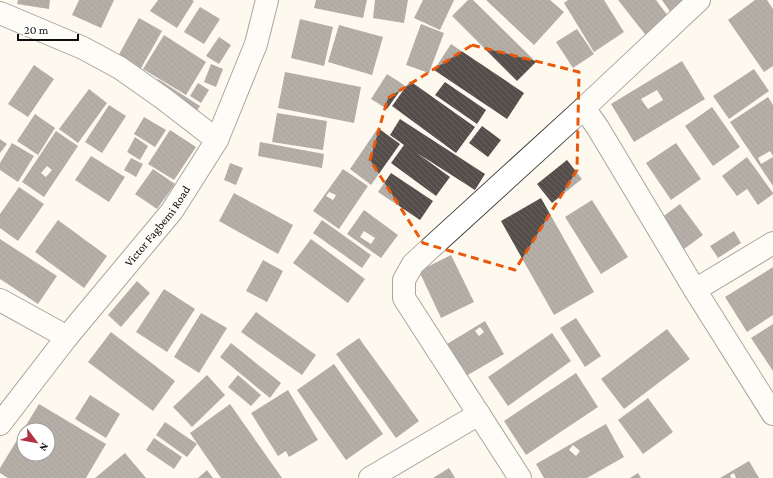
<svg xmlns="http://www.w3.org/2000/svg" width="773" height="478" font-family="'Crimson Pro',serif">
	<style>
		.building { fill: url(#building-back-hatch); fill-rule: evenodd }
		.lines { fill: none; stroke-linecap: round; stroke-linejoin: round }
		.minor-casing { stroke: #404040; stroke-width: 24 }
		.tertiary-casing { stroke: #404040; stroke-width: 24 }
		.minor { stroke: #fff; stroke-width: 22 }
		.tertiary { stroke: #fff; stroke-width: 22 }
		.marked { fill: none; stroke: #e8590c; stroke-width: 3; stroke-dasharray: 8 5; stroke-linejoin: round }
		.labels { text-anchor: middle; dominant-baseline: central; stroke-width: 4; stroke-linejoin: round; paint-order: stroke }
		.street-label { font-size: 12px; fill: #0d0d0d; stroke: #fff }
	</style>
	<defs>
		<pattern id="building-back-hatch" width="6" height="6" patternUnits="userSpaceOnUse"><rect width="6" height="6" fill="#554d4a"/><path d="M-1 5l2 2M0 0l6 6M5-1l2 2" fill="none" stroke="#686260"/></pattern>
	</defs>
	<rect width="100%" height="100%" fill="#fef9ee"/>
	<g class="building">
		<path d="M18 0H50L49 9 17 4Z"/>
		<path d="M79 0H114L101 28 72 15Z"/>
		<path d="M158 0H192L194 1 177 28 150 11Z"/>
		<path d="M316 0H367L363 18 314 8Z"/>
		<path d="M375 0H408L404 23 373 18Z"/>
		<path d="M423 0H454L440 30 414 18Z"/>
		<path d="M468 0H473L536 62 517 81 452 16Z"/>
		<path d="M486 0H550L564 12 534 45Z"/>
		<path d="M568 0H604L624 32 594 52 564 3Z"/>
		<path d="M618 0H656L671 20 648 38Z"/>
		<path d="M662 0H688L671 13Z"/>
		<path d="M755 0H767L773 9V66L764 72 728 20Z"/>
		<path d="M200 7 220 19 204 44 184 32Z"/>
		<path d="M139 18 162 31 140 70 117 58Z"/>
		<path d="M300 19 333 27 324 66 291 58Z"/>
		<path d="M421 24 444 33 429 73 406 65Z"/>
		<path d="M339 25 383 37 372 75 328 62Z"/>
		<path d="M577 29 594 54 573 68 556 42Z"/>
		<path d="M164 35 206 62 186 95 143 69Z"/>
		<path d="M219 37 231 45 219 64 206 56Z"/>
		<path d="M451 44 524 93 507 119 434 70Z"/>
		<path d="M682 61 705 99 634 142 611 104ZM657 90 663 100 648 109 641 99Z"/>
		<path d="M211 64 223 69 216 87 204 82Z"/>
		<path d="M34 65 54 79 28 117 8 104Z"/>
		<path d="M754 69 769 91 729 119 713 96Z"/>
		<path d="M285 72 361 87 354 123 278 108Z"/>
		<path d="M387 74 404 85 387 109 371 99Z"/>
		<path d="M158 79 200 106 194 115 152 87Z"/>
		<path d="M410 81 475 127 456 153 392 106Z"/>
		<path d="M445 82 486 110 477 124 435 95Z"/>
		<path d="M198 83 209 90 201 103 190 96Z"/>
		<path d="M89 89 107 103 78 143 59 129Z"/>
		<path d="M768 97 773 105V156L770 151 758 158 761 164 773 157V186L730 122Z"/>
		<path d="M109 105 126 116 102 153 85 142Z"/>
		<path d="M712 107 740 147 713 166 685 126Z"/>
		<path d="M277 113 327 121 323 150 272 142Z"/>
		<path d="M35 114 55 128 38 155 17 141Z"/>
		<path d="M144 117 166 130 155 147 134 134Z"/>
		<path d="M400 119 485 174 475 190 417 153 450 177 436 196 391 163 404 145 390 135Z"/>
		<path d="M482 126 501 140 488 157 469 143Z"/>
		<path d="M378 128 400 144 371 185 350 169Z"/>
		<path d="M170 130 196 147 174 180 148 164Z"/>
		<path d="M56 131 78 146 44 197 22 182ZM47 166 52 170 46 177 41 173Z"/>
		<path d="M135 137 148 146 140 160 127 152Z"/>
		<path d="M0 139 7 144 0 153Z"/>
		<path d="M260 142 324 154 322 168 258 156Z"/>
		<path d="M12 143 34 156 18 182 0 170V163Z"/>
		<path d="M676 143 701 179 671 200 646 163Z"/>
		<path d="M91 156 125 177 109 202 75 180Z"/>
		<path d="M747 157 773 193V194L758 205 747 189 737 196 722 176Z"/>
		<path d="M131 158 143 164 136 177 124 170Z"/>
		<path d="M567 160 582 179 552 203 537 184Z"/>
		<path d="M230 163 243 168 236 185 224 180Z"/>
		<path d="M153 169 175 184 157 209 135 194Z"/>
		<path d="M343 169 368 186 339 229 313 211ZM329 192 336 195 333 200 326 196Z"/>
		<path d="M391 173 433 201 420 220 378 192Z"/>
		<path d="M19 187 44 204 18 241 0 228V214Z"/>
		<path d="M234 193 293 225 278 254 219 221Z"/>
		<path d="M541 198 594 292 554 315 501 221Z"/>
		<path d="M592 200 628 257 601 274 565 217Z"/>
		<path d="M680 204 703 235 684 249 661 218Z"/>
		<path d="M364 210 398 235 381 258 347 234ZM364 231 375 238 371 244 360 237Z"/>
		<path d="M58 220 107 256 84 288 35 252Z"/>
		<path d="M322 220 371 255 362 268 313 233Z"/>
		<path d="M734 231 741 243 718 258 710 246Z"/>
		<path d="M0 239 57 276 38 304 0 279Z"/>
		<path d="M311 239 365 279 348 303 293 263Z"/>
		<path d="M451 255 474 302 441 318 419 271Z"/>
		<path d="M263 260 283 271 267 302 246 291Z"/>
		<path d="M773 267V315L747 332 725 297Z"/>
		<path d="M137 281 150 293 121 327 108 315Z"/>
		<path d="M164 289 195 309 167 352 136 332Z"/>
		<path d="M256 312 316 355 302 375 241 332Z"/>
		<path d="M201 313 227 328 199 373 174 357Z"/>
		<path d="M576 318 601 356 585 367 560 328Z"/>
		<path d="M485 321 504 354 466 376 447 344ZM480 327 484 332 479 336 475 331Z"/>
		<path d="M773 324V371L751 338Z"/>
		<path d="M667 329 690 359 624 409 601 379Z"/>
		<path d="M111 332 175 381 153 411 88 362Z"/>
		<path d="M552 333 571 361 508 406 488 377Z"/>
		<path d="M359 338 419 421 396 438 336 354Z"/>
		<path d="M231 343 281 383 270 398 220 357Z"/>
		<path d="M334 364 383 434 346 460 297 390Z"/>
		<path d="M576 373 598 407 526 455 504 421Z"/>
		<path d="M207 375 225 395 192 427 173 407Z"/>
		<path d="M238 375 261 395 251 406 228 387Z"/>
		<path d="M288 390 318 440 289 457 286 451 278 456 251 413Z"/>
		<path d="M90 395 120 414 106 438 75 419Z"/>
		<path d="M648 398 673 432 643 454 618 420Z"/>
		<path d="M39 404 106 444 86 478H8L0 473V468ZM24 430H48V454H24Z"/>
		<path d="M230 404 282 478H221L190 433Z"/>
		<path d="M165 422 197 444 187 457 156 435Z"/>
		<path d="M606 424 624 457 587 478H544L536 464ZM573 445 580 451 576 456 569 450Z"/>
		<path d="M154 438 182 457 174 469 146 450Z"/>
		<path d="M125 453 146 478H95Z"/>
		<path d="M749 461 759 478H736L734 473 730 475 731 478H720Z"/>
		<path d="M449 468 455 478H433Z"/>
		<path d="M207 470 213 478H198Z"/>
		<path d="M638 473 641 478H630Z"/>
	</g>
	<g class="lines">
		<defs>
			<g id="minor">
				<path d="M0 13 83 48 120 68 164 99 217 140"/>
				<path d="M584 108 598 128 695 290 773 414"/>
				<path d="M695 290 773 243"/>
				<path d="M0 300 67 337"/>
				<path d="M370 478 479 414"/>
				<path d="M520 478 404 298V280L413 264 584 108 699 0"/>
			</g>
			<g id="tertiary">
				<path id="s1" d="M0 424 67 337 172 211 217 140 256 44 267 0"/>
			</g>
		</defs>
		<use href="#minor" class="minor-casing"/>
		<use href="#tertiary" class="tertiary-casing"/>
		<use href="#minor" class="minor"/>
		<use href="#tertiary" class="tertiary"/>
	</g>
	<path d="M0 0H773V478H0ZM472 45 579 72 577 170 515 270 423 243 370 160 388 98Z" fill="#fef9ee" fill-opacity=".55" fill-rule="evenodd"/>
	<path class="marked" d="M472 45 579 72 577 170 515 270 423 243 370 160 388 98Z"/>
	<g class="labels">
		<g class="street-label">
			<text stroke="none"><textPath href="#s1" startOffset="253">Victor Fagbemi Road</textPath></text>
		</g>
	</g>
	<g transform="translate(36 442) rotate(122)"><circle r="19" fill="#ffffff" stroke="#9e9e9e"/>
	<path d="M0-3L7 15L0 10L-7 15Z" fill="#b23146"/>
	<text y="-6" font-size="11" font-weight="bold" text-anchor="middle" fill="#0d0d0d">N</text>
	</g>
	<path d="M18 34v6h60v-6" fill="none" stroke="#0d0d0d" stroke-width="2"/>
	<text x="24" y="34" font-size="12" fill="#0d0d0d" stroke="#ffffff" stroke-width="3" paint-order="stroke">20 m</text>
</svg>
